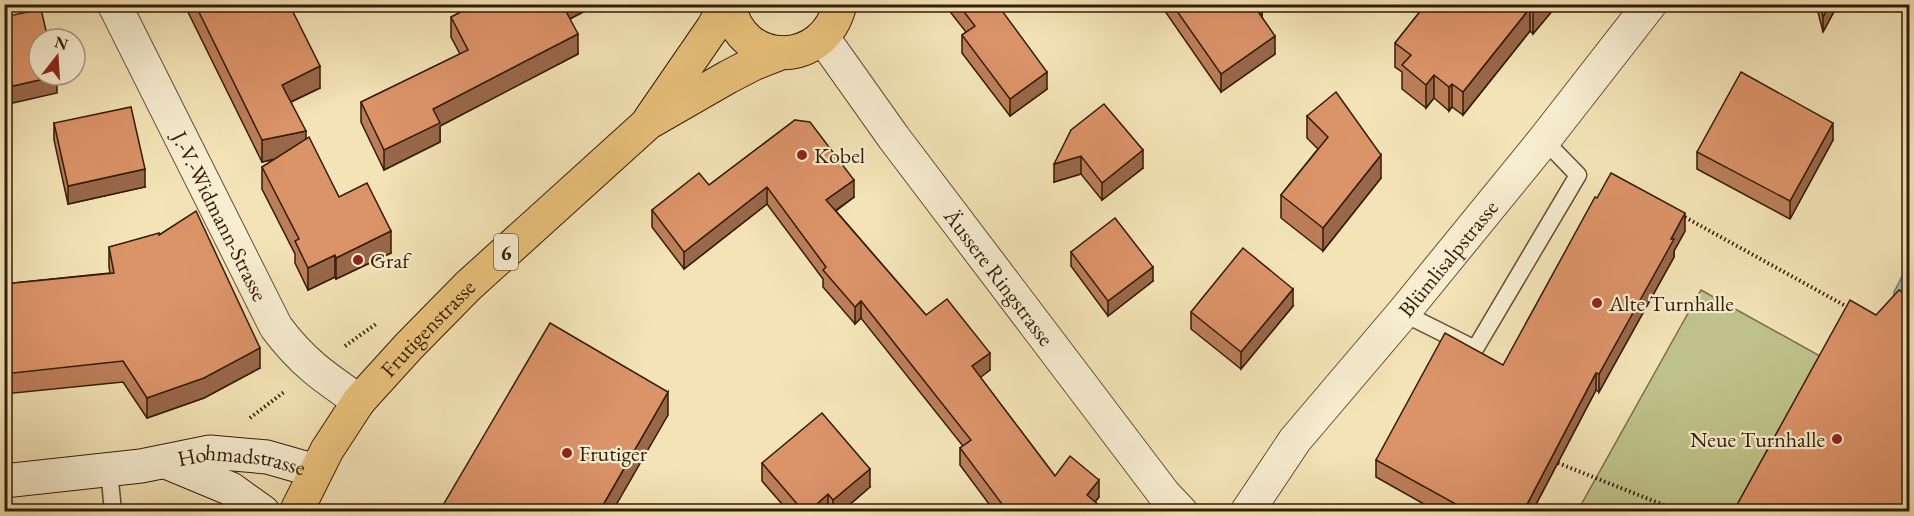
<svg xmlns="http://www.w3.org/2000/svg" width="1914" height="516" font-family="'EB Garamond',serif">
	<style>
		.green { fill: #bfc38b; stroke: #797048; stroke-width: 1.5 }
		.water { fill: #9cbeab; stroke: #727e69; stroke-width: 1.5 }
		.lines { fill: none; stroke-linecap: round; stroke-linejoin: round }
		.lane-casing { stroke: #634e32; stroke-width: 19 }
		.street-casing { stroke: #634e32; stroke-width: 35 }
		.secondary-casing { stroke: #331d06; stroke-width: 35 }
		.primary-casing { stroke: #331d06; stroke-width: 35 }
		.path { stroke: #331d06; stroke-width: 4; stroke-dasharray: 1.5 3; stroke-linecap: butt }
		.lane { stroke: #f7edd0; stroke-width: 16 }
		.street { stroke: #f7edd0; stroke-width: 33 }
		.secondary { stroke: #f7edd0; stroke-width: 33 }
		.primary { stroke: #eac27b; stroke-width: 33 }
		.wall { fill: #bc7e59; stroke: #331d06; stroke-width: 1.5 }
		.shaded-wall { fill: #996749; stroke: #331d06; stroke-width: 1.5 }
		.building { fill: #db9368; stroke: #331d06; stroke-width: 1.5 }
		.poi-dot { fill: #8f2418; stroke: #f7edd0; stroke-width: 2 }
		.labels { text-anchor: middle; dominant-baseline: central; stroke-width: 4.5; stroke-linejoin: round; paint-order: stroke }
		.shield { fill: #f7edd0; stroke: #6e5b43; stroke-width: 1.5 }
		.shield-label { font-size: 21px; font-weight: bold; fill: #331d06 }
		.poi-label { font-size: 22px; fill: #331d06; stroke: #f7edd0; text-anchor: start }
		.street-label { font-size: 22px; fill: #331d06; stroke: #f7edd0 }
	</style>
	<rect width="100%" height="100%" fill="#f3e3b6"/>
	<filter id="stains"><feTurbulence type="fractalNoise" baseFrequency=".00333" numOctaves="4"/><feColorMatrix values="0 0 0 0 .2 0 0 0 0 .09 0 0 0 0 .02 0 0 0 .5 -.17"/></filter>
	<radialGradient id="worn" r=".72"><stop offset=".6" stop-color="#630" stop-opacity="0"/><stop offset="1" stop-color="#630" stop-opacity=".3"/></radialGradient>
	<path class="green" d="M1701 290 1820 356 1734 511 1577 512Z"/>
	<path class="water" d="M1909 263V309L1894 297V292Z"/>
	<g class="lines">
		<defs>
			<g id="lane">
				<path d="M1403 313 1475 349 1578 175 1544 140"/>
				<path d="M109 469 113 512"/>
			</g>
			<g id="street">
				<path id="s1" d="M114 4 276 327C302 362 324 377 359 401"/>
				<path id="s2" d="M823 38 894 138 1164 494 1181 512"/>
				<path id="s3" d="M1247 512 1295 440 1403 313 1544 140 1650 4"/>
			</g>
			<g id="secondary">
				<path d="M166 462 231 489 263 512"/>
				<path id="s4" d="M4 481 141 466 210 452 267 457 316 471"/>
			</g>
			<g id="primary">
				<path d="M729 4C740 69 825 69 840 4"/>
				<path d="M650 119 714 26 725 4"/>
				<path id="s5" d="M296 512 327 450 359 401 409 346 468 286 648 123 728 77 753 64 781 53"/>
			</g>
		</defs>
		<use href="#lane" class="lane-casing"/>
		<use href="#street" class="street-casing"/>
		<use href="#secondary" class="secondary-casing"/>
		<use href="#primary" class="primary-casing"/>
		<g class="path">
			<path d="M1681 215 1851 309"/>
			<path d="M345 346 376 324"/>
			<path d="M250 418 284 392"/>
			<path d="M1558 463 1681 512"/>
		</g>
		<use href="#lane" class="lane"/>
		<use href="#street" class="street"/>
		<use href="#secondary" class="secondary"/>
		<use href="#primary" class="primary"/>
	</g>
	<g class="wall">
		<path d="M184 4H289L320 88 291 102 306 139 339 197 391 253 336 279 335 277 308 290 295 263V254L262 189V167L276 159 262 162Z"/>
		<path d="M465 4H598L570 19 578 54 440 126V142L384 170 361 122V102L460 54 451 37V17L465 10Z"/>
		<path d="M944 4H997L1047 89 1010 116 962 53V35L966 32Z"/>
		<path d="M1160 4H1262V17L1275 54 1221 92Z"/>
		<path d="M1426 4H1558L1533 34 1530 31 1463 115 1452 107 1449 111 1434 98 1426 108 1402 89V72L1395 67V43Z"/>
		<path d="M1816 4H1838L1823 32Z"/>
		<path d="M1307 116 1381 178 1323 251 1281 218V195L1318 149 1307 138Z"/>
		<path d="M795 120 854 197 836 211 926 315 990 370 980 377 1055 476 1099 497 1095 502 1107 512H995L960 465V448L963 446 861 318 855 324 823 287V279L767 204 684 269 652 227V210L709 185Z"/>
		<path d="M54 123 145 187 68 204 54 140Z"/>
		<path d="M1071 130 1143 168 1102 200 1081 174 1054 182Z"/>
		<path d="M1833 140 1790 219 1697 169V152Z"/>
		<path d="M1685 231 1674 251V257L1599 392 1596 390 1532 512H1438L1376 477V460L1503 365Z"/>
		<path d="M159 235 260 368 204 398 147 418 123 382 4 394V284L110 273 109 267V247Z"/>
		<path d="M1071 252 1153 281 1108 316 1071 266Z"/>
		<path d="M1293 306 1241 369 1191 329V312Z"/>
		<path d="M762 463 870 487 841 512H789L762 481Z"/>
	</g>
	<g class="shaded-wall">
		<path d="M562 4H598L562 23Z"/>
		<path d="M1261 4H1262V18L1259 13Z"/>
		<path d="M1538 4H1558L1533 34V11Z"/>
		<path d="M1830 4H1838L1823 32V17Z"/>
		<path d="M1530 8V31L1463 115V92Z"/>
		<path d="M578 34V54L440 126V142L384 170V150L433 109Z"/>
		<path d="M1275 36V54L1221 92V74Z"/>
		<path d="M320 66V88L282 106V85Z"/>
		<path d="M1047 72V89L1010 116V99Z"/>
		<path d="M1434 75V98L1426 108V85Z"/>
		<path d="M57 76V93L4 105V88Z"/>
		<path d="M1452 84V107L1449 111V87Z"/>
		<path d="M1833 123V140L1790 219V201Z"/>
		<path d="M306 131V152L262 162V140Z"/>
		<path d="M1143 150V168L1102 200V183Z"/>
		<path d="M1381 155V178L1323 251V228Z"/>
		<path d="M1081 156V174L1054 182V164Z"/>
		<path d="M145 169V187L68 204V186Z"/>
		<path d="M854 180V197L826 217V200Z"/>
		<path d="M767 187V204L684 269V252Z"/>
		<path d="M1685 213V231L1674 251V257L1599 392V374Z"/>
		<path d="M391 231V253L336 279V258Z"/>
		<path d="M335 255V277L308 290V268Z"/>
		<path d="M1153 267V281L1108 316V301Z"/>
		<path d="M1293 289V306L1241 369V352Z"/>
		<path d="M861 301V318L855 324V307Z"/>
		<path d="M260 348V368L204 398 147 418V398Z"/>
		<path d="M990 353V370L972 384V366Z"/>
		<path d="M1596 373V390L1532 512H1523Z"/>
		<path d="M668 392V415L612 512H599Z"/>
		<path d="M870 469V487L841 512H833V500Z"/>
		<path d="M1099 480V497L1087 512V495Z"/>
		<path d="M828 494V512H808Z"/>
	</g>
	<g class="building">
		<path d="M195 4H289L320 66 282 85 306 131 262 140Z"/>
		<path d="M467 4H562L578 34 433 109 440 123 384 150 361 102 468 50 451 17 469 8Z"/>
		<path d="M958 4H997L1047 72 1010 99 962 35 975 26Z"/>
		<path d="M1172 4H1261L1259 13 1275 36 1221 74Z"/>
		<path d="M1426 4H1538L1533 11 1530 8 1463 92 1452 84 1449 87 1434 75 1426 85 1402 65 1411 55 1395 43Z"/>
		<path d="M1820 4H1830L1823 17Z"/>
		<path d="M41 9 48 39H39V75L57 76 4 88V17Z"/>
		<path d="M1741 72 1833 123 1790 201 1697 152Z"/>
		<path d="M1336 92 1381 155 1323 228 1281 195 1328 137 1307 116Z"/>
		<path d="M1104 104 1143 150 1102 183 1081 156 1054 164 1071 130Z"/>
		<path d="M131 107 145 169 68 186 54 123Z"/>
		<path d="M795 120 810 122 854 180 826 200 926 315 947 299 990 353 972 366 1055 476 1070 456 1099 480 1087 495 1107 512H1008L960 448 971 440 861 301 855 307 823 270 826 267 767 187 684 252 652 210 699 173 709 185Z"/>
		<path d="M309 137 339 197 367 183 391 231 336 258 335 255 308 268 295 241 299 239 262 167Z"/>
		<path d="M1611 173 1685 213 1671 239H1674L1599 374 1596 373 1523 512H1470L1376 460 1445 333 1503 365 1595 197 1597 198Z"/>
		<path d="M196 211 260 348 204 378 147 398 123 361 4 374V284L114 273 109 247 159 233V235Z"/>
		<path d="M1115 218 1153 267 1108 301 1071 252Z"/>
		<path d="M1243 248 1293 289 1241 352 1191 312Z"/>
		<path d="M1899 290 1910 296V512H1733L1850 300 1876 315Z"/>
		<path d="M550 323 668 392 599 512H439Z"/>
		<path d="M822 413 870 469 833 500 828 494 808 512H804L762 463Z"/>
	</g>
	<g class="poi-dot">
		<circle cx="802" cy="155" r="6"/>
		<circle cx="358" cy="260" r="6"/>
		<circle cx="1597" cy="303" r="6"/>
		<circle cx="1837" cy="439" r="6"/>
		<circle cx="567" cy="453" r="6"/>
	</g>
	<g class="labels">
		<rect class="shield" x="494" y="234" width="24" height="36" rx="4.5"/>
		<g class="shield-label">
			<text x="506" y="252">6</text>
		</g>
		<g class="poi-label">
			<text x="814" y="155">Kobel</text>
			<text x="370" y="260">Graf</text>
			<text x="1609" y="303">Alte Turnhalle</text>
			<text x="1825" y="439" text-anchor="end">Neue Turnhalle</text>
			<text x="579" y="453">Frutiger</text>
		</g>
		<g class="street-label">
			<text stroke="none"><textPath href="#s1" startOffset="237">J.-V.-Widmann-Strasse</textPath></text>
			<text stroke="none"><textPath href="#s3" startOffset="324">Blümlisalpstrasse</textPath></text>
			<text stroke="none"><textPath href="#s2" startOffset="297">Äussere Ringstrasse</textPath></text>
			<text stroke="none"><textPath href="#s5" startOffset="228">Frutigenstrasse</textPath></text>
			<text stroke="none"><textPath href="#s4" startOffset="240">Hohmadstrasse</textPath></text>
		</g>
	</g>
	<rect width="1914" height="516" fill="none" stroke="#f3e3b6" stroke-width="24"/>
	<rect x="6" y="6" width="1902" height="504" fill="none" stroke="#331d06" stroke-width="3"/>
	<rect x="12" y="12" width="1890" height="492" fill="none" stroke="#331d06" stroke-width="1.5"/>
	<g transform="translate(57 57) rotate(17)"><circle r="28" fill="#f7edd0" stroke="#a99a7f" stroke-width="1.5"/>
	<path d="M0-4.5L10 22L0 15L-10 22Z" fill="#8f2418"/>
	<text y="-9" font-size="16" font-weight="bold" text-anchor="middle" fill="#331d06">N</text>
	</g>
	<rect width="100%" height="100%" filter="url(#stains)"/>
	<rect width="100%" height="100%" fill="url(#worn)"/>
</svg>
